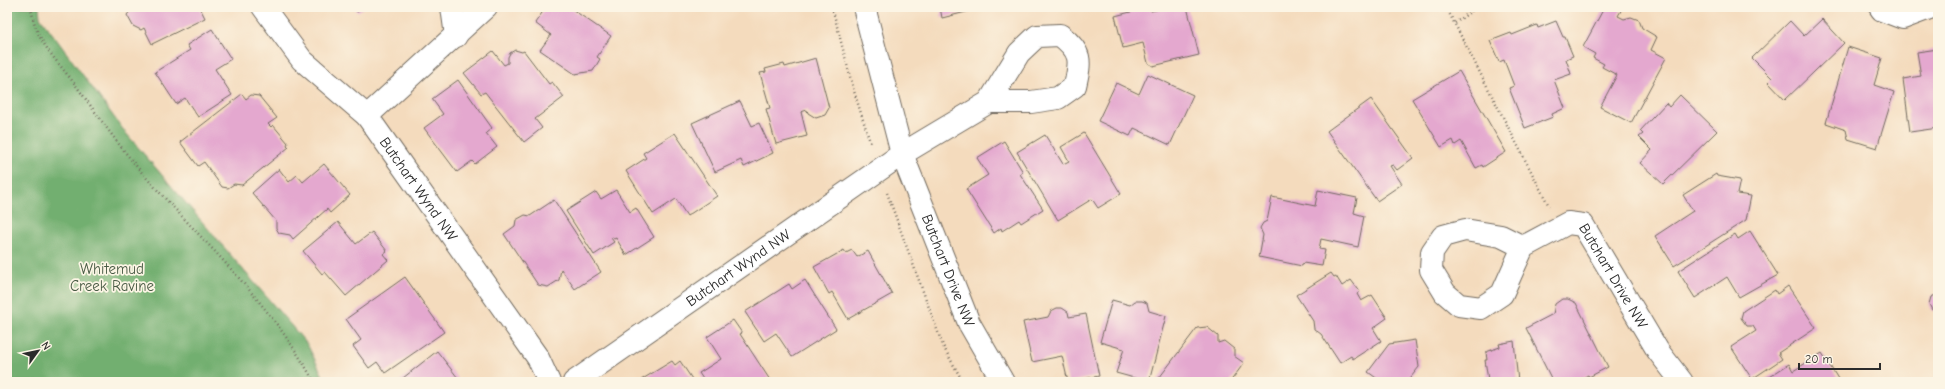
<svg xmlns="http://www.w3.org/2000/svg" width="1945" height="389" font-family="'Comic Neue',sans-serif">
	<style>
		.forest { fill: #72af6f; stroke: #4e6d4d }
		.building { fill: #e4a8cf }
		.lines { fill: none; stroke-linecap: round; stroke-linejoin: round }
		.minor-casing { stroke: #71695e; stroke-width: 24 }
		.path { stroke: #71695e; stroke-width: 2.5; stroke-dasharray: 1 3; stroke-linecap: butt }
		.minor { stroke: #fff; stroke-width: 22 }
		.labels { text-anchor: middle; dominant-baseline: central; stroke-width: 3.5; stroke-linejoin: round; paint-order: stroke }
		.street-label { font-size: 15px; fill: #2b2b2b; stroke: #fcf5e5 }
		.park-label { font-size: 15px; fill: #495b45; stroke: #fcf5e5 }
	</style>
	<rect width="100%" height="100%" fill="#fcf5e5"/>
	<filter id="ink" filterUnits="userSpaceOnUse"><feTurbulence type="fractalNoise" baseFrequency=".025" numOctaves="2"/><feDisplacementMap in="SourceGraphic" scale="8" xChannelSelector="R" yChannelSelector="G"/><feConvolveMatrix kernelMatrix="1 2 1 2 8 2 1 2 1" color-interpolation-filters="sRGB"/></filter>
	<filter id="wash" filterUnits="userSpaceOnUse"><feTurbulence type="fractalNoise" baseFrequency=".012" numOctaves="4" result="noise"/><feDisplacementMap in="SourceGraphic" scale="16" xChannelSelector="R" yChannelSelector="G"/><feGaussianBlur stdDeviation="0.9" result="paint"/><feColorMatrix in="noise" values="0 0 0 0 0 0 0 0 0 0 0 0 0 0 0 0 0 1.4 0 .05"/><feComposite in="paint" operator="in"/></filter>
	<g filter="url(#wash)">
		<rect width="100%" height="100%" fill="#f4dbbd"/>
		<path class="forest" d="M7 7H39L40 17 125 132 307 344 326 382H7Z"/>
		<g id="blocks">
			<g class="building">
				<path d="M129 7H202L200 8 205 18 152 44 144 28 141 30 133 26 127 15 131 10Z"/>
				<path d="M354 7H365L357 12Z"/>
				<path d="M546 7H569L611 36 597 57 600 59 593 71 575 74 540 50 551 35 535 23Z"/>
				<path d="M940 7H974V10L942 18Z"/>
				<path d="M1150 7 1151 11 1169 7H1187L1199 55 1153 66 1148 63 1143 43 1123 48 1115 16Z"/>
				<path d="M1608 7H1623L1618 16 1624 19 1631 17 1639 20 1642 28 1657 37 1651 50 1666 58 1631 123 1600 107 1617 75 1602 67 1604 64 1593 58 1595 54 1583 47 1604 8 1607 9Z"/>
				<path d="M1822 19 1844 43 1785 100 1768 82 1772 78 1752 58 1790 21 1804 36Z"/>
				<path d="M1556 21 1563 37H1565L1573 56 1566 59 1571 74 1554 80 1565 108 1552 114 1553 117 1525 128 1509 88 1514 86 1504 60 1499 62 1490 41 1511 33 1512 35 1537 25 1538 28Z"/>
				<path d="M212 29 231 59 215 69 232 95 198 117 185 98 176 104 155 72 190 50 187 45Z"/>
				<path d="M1848 47 1882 58 1874 85 1894 92 1877 148 1848 139 1846 130 1826 123Z"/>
				<path d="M1938 49V128L1910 132 1903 79 1921 76 1917 52Z"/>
				<path d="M515 50 522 52 524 51 549 84 552 82 564 97 535 119 542 128 524 142 485 92 481 94 464 73 493 51 504 65 508 63V57L510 53Z"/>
				<path d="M816 58 829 108 825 115 816 118 808 113 807 110 801 112 807 136 776 144 766 109 770 108 760 73 766 72 765 69 784 64 785 67Z"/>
				<path d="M1459 71 1506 152 1483 167 1482 165 1476 168 1461 141 1455 145 1453 140 1441 147 1412 99Z"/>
				<path d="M1148 74 1193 95 1170 145 1134 128 1130 136 1098 121 1116 83 1139 94Z"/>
				<path d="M458 80 492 128 486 133 497 147 475 164 472 161 457 172 424 128 443 114 432 99Z"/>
				<path d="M242 94 246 99 251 95 259 96 277 118 268 124 271 127 273 125 288 143 287 145 289 147 242 185 234 184 228 188 222 187 204 162 198 166 180 142Z"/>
				<path d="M1680 95 1717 131 1663 184 1640 163 1652 150 1639 137 1643 134 1640 131 1666 103 1669 107Z"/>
				<path d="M1371 99 1413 158 1397 170 1393 165 1390 166 1402 184 1377 201 1327 131Z"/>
				<path d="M740 101 752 126 759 123 773 153 744 167 741 160 715 172 692 123Z"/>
				<path d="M675 133 717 196 687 216 676 199 653 214 626 171 646 158 643 153Z"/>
				<path d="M1084 133 1121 194 1098 208 1092 199 1058 220 1017 152 1045 135 1063 164 1069 161 1061 147Z"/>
				<path d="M1004 141 1023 172 1020 174 1043 209 1021 223 1019 220 1002 231 1001 228 994 233 966 189 988 175 977 158Z"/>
				<path d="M324 164 350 195 330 213 327 209 293 239 290 235 279 233 276 228V221L252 193 279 169 289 182 297 175 303 182Z"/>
				<path d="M1716 174 1717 176 1740 180 1737 194 1751 196 1746 220 1674 266 1655 236 1693 211 1683 195Z"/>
				<path d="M616 190 630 212 636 208 654 237 626 255 616 238 614 239 613 237 611 238 614 242 594 255 566 211 596 192 601 199Z"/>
				<path d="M1318 190 1357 198 1354 213 1364 216 1358 247 1321 239 1319 249 1325 250 1322 266 1303 263 1302 266 1259 257 1263 235 1260 228 1263 223 1267 221 1272 197 1315 206Z"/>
				<path d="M554 200 601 272 575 289 561 269 559 280 548 287 538 285 504 234 515 226 516 220 525 215 530 216Z"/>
				<path d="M338 222 356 244 372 232 387 251 383 254 388 260 346 296 325 272 322 274 303 251Z"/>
				<path d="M1750 231 1778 275 1739 297 1727 277 1695 298 1678 271 1735 234 1738 239Z"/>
				<path d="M844 250 846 253 852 250 857 257 868 251 892 294 848 319 832 292 829 294 814 267Z"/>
				<path d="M1331 273 1334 277 1336 276 1342 286 1351 280 1360 292 1357 294 1361 301 1372 295 1387 318 1373 328 1381 341 1353 359 1351 356 1340 363 1321 334 1314 329 1313 321 1296 295Z"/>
				<path d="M405 277 444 332 385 373 377 362 369 368 353 346 361 340 346 319Z"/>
				<path d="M805 280 836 329 792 357 776 333 764 341 745 312 789 284 792 289Z"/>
				<path d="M1788 286 1816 328 1778 353 1782 359 1752 379 1731 347 1756 331 1753 326H1747L1741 318 1743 311 1775 290 1777 294Z"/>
				<path d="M1938 294V312L1932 310 1929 304 1931 297Z"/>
				<path d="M1562 299H1568L1576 303 1608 367 1589 377 1588 375 1576 382H1553L1526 328 1553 314 1555 304Z"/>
				<path d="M1112 300 1130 305 1135 301H1142L1147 303 1149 311 1166 316 1149 382 1116 373 1124 349 1100 342Z"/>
				<path d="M1057 308H1062L1068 312 1069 317 1086 314 1099 376 1068 382 1062 356 1032 362 1023 322 1048 317 1051 311Z"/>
				<path d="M1938 316V331L1935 325V320Z"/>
				<path d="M733 320 742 333 740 334 770 380 766 382H705L699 373 721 359 707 337Z"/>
				<path d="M1207 327 1218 336V343L1224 341 1234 349V356L1244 363 1230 382H1156L1197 328Z"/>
				<path d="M1415 340 1419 367 1407 382H1378L1379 380 1368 372 1389 344Z"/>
				<path d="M1514 341 1518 382H1484L1488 380 1485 360H1487L1486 352 1500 347 1499 344Z"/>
				<path d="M437 351 458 378 453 382H398Z"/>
				<path d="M1822 353 1840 382H1761L1789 364 1793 371Z"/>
				<path d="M672 361 675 365 680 361 694 382H642L641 380Z"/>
			</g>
		</g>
	</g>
	<g filter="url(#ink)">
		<use href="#blocks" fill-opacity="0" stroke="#71695e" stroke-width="1"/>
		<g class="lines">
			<defs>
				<g id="minor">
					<path id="s1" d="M263 7 302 60 367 116 538 358 549 382"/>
					<path d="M452 7 456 36"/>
					<path id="s2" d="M864 7 902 154 969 323 1003 382"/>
					<path d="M1880 7 1882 10 1903 18 1932 7"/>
					<path d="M367 116 486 7"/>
					<path id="s3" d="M1523 247 1501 236 1465 230 1443 236 1432 252 1431 270 1445 293 1459 305 1481 308 1502 294 1523 247 1568 223 1583 225 1658 351 1682 382"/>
					<path id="s4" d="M574 382 902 154 989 102H1031L1058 98 1075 86C1081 60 1082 52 1060 35L1037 36 1019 53 989 102"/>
				</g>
			</defs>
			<use href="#minor" class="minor-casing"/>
			<g class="path">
				<path d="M31 7C32 13 33 19 35 25 41 46 64 69 77 87 101 120 124 153 151 183 209 247 273 306 314 382"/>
				<path d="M832 7 853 88 871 145"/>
				<path d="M1446 7 1549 206"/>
				<path d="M1455 23 1477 7"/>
				<path d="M887 193 943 346 963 382"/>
			</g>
			<use href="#minor" class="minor"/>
		</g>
	</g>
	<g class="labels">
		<g class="street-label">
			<text stroke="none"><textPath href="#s1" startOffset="241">Butchart Wynd NW</textPath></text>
			<text stroke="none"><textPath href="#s4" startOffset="200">Butchart Wynd NW</textPath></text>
			<text stroke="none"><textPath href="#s2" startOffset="277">Butchart Drive NW</textPath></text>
			<text stroke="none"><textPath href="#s3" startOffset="391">Butchart Drive NW</textPath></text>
		</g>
		<g class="park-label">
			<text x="112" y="269">Whitemud<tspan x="112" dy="17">Creek Ravine</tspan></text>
		</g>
	</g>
	<rect width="1945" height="389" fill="none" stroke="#fcf5e5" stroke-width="24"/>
	<g transform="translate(38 351) rotate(57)" stroke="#fcf5e5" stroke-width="3" paint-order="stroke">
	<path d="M0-3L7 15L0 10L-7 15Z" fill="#2b2b2b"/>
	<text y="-6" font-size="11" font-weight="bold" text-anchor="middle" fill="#2b2b2b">N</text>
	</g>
	<path d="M1799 363v6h81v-6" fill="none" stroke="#2b2b2b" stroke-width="2"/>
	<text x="1805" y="363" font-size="12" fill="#2b2b2b" stroke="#fcf5e5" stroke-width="3" paint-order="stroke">20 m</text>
</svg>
